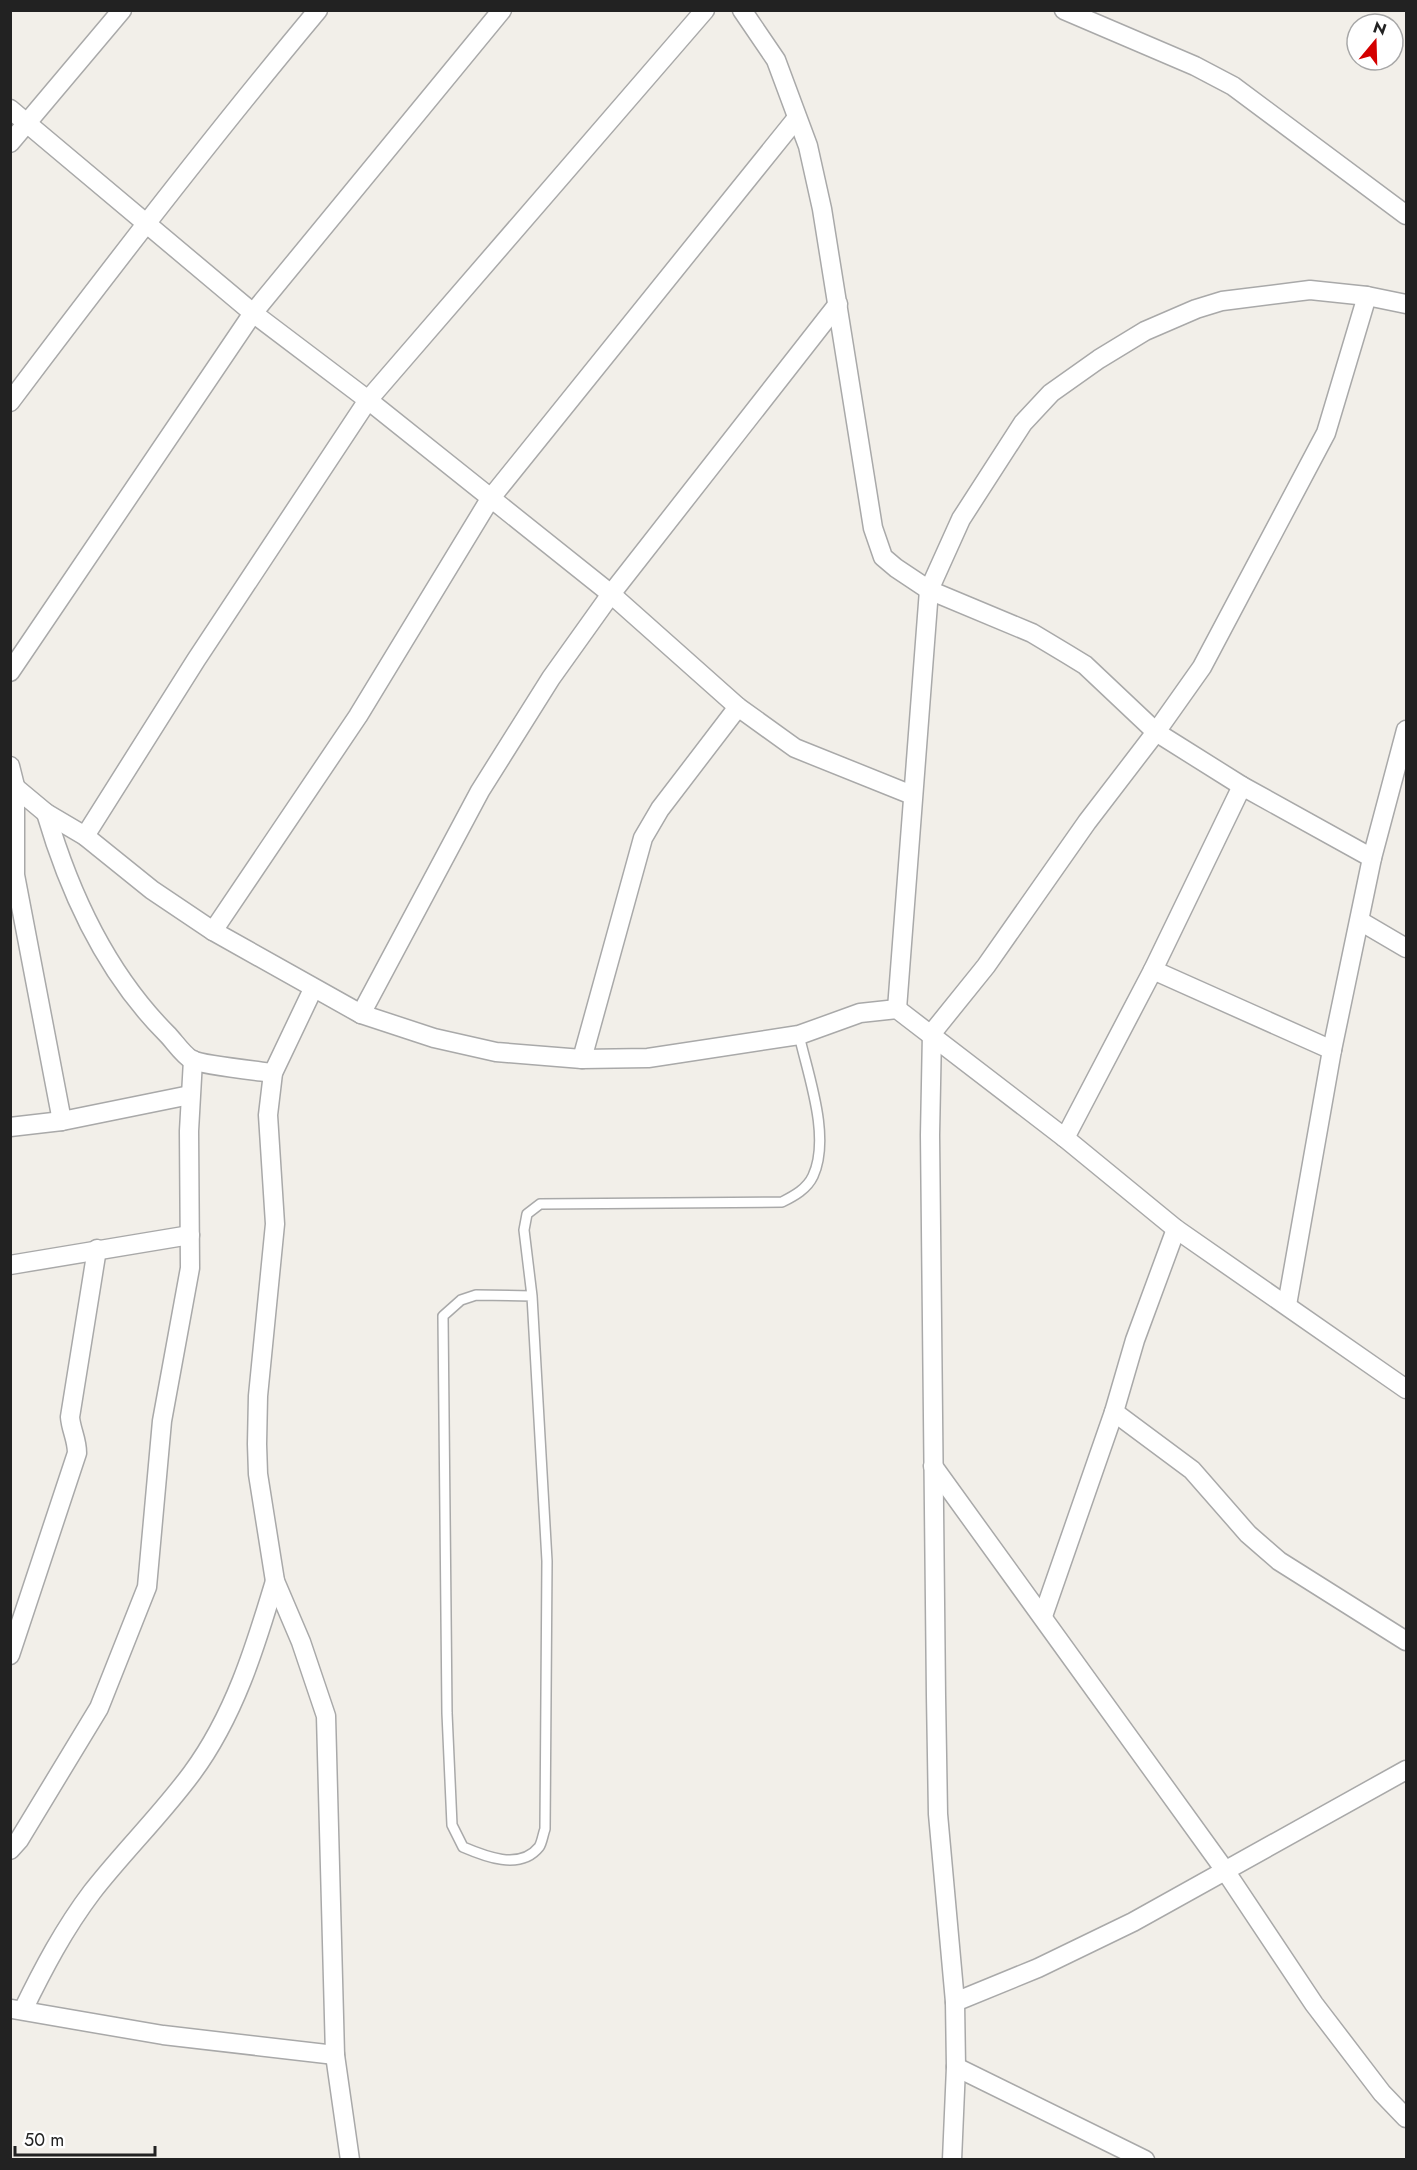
<svg xmlns="http://www.w3.org/2000/svg" width="1417" height="2170" font-family="Jost,sans-serif">
	<style>
		.lines { fill: none; stroke-linecap: round; stroke-linejoin: round }
		.lane-casing { stroke: #a9a9a9; stroke-width: 12 }
		.street-casing { stroke: #a9a9a9; stroke-width: 21 }
		.lane { stroke: #fff; stroke-width: 9 }
		.street { stroke: #fff; stroke-width: 18 }
	</style>
	<rect width="100%" height="100%" fill="#f2efe9"/>
	<g class="lines">
		<defs>
			<path id="lane" d="M532 1296 476 1295 461 1300 443 1316 447 1713 452 1825 463 1847C484 1856 520 1871 539 1847 542 1843 543 1834 545 1829L547 1561 532 1296 524 1230 527 1214 540 1204 782 1202C794 1196 807 1189 813 1176 831 1137 808 1075 799 1035"/>
			<g id="street">
				<path d="M742 10 776 60 808 146 822 209 873 528 883 557 896 568 929 590 1032 633 1067 654 1085 665 1156 732 1242 786 1372 858"/>
				<path d="M1064 10 1195 66 1233 86 1406 215"/>
				<path d="M10 109 253 313 368 400 611 594 738 707 795 748 912 795"/>
				<path d="M10 143 122 10"/>
				<path d="M10 402C110 269 211 138 318 10"/>
				<path d="M10 672 253 313 502 10"/>
				<path d="M10 766 15 786V875L62 1121"/>
				<path d="M10 783 46 813 85 836 152 890 213 931 361 1014 434 1038 496 1052 582 1059 648 1058 799 1035 860 1013 897 1009 1065 1138 1176 1229 1406 1389"/>
				<path d="M46 813C70 895 106 973 167 1034 174 1041 183 1055 192 1060 202 1065 258 1071 273 1073"/>
				<path d="M85 836 196 660 368 400 705 10"/>
				<path d="M1360 921 1406 948"/>
				<path d="M213 931 358 716 490 499 796 119"/>
				<path d="M1153 970 1332 1050"/>
				<path d="M313 989 273 1073 268 1115 275 1224 258 1396 257 1444 258 1474 275 1581 301 1642 326 1716 335 2055 350 2160"/>
				<path d="M897 1009 929 590 961 519 1023 423 1051 393 1099 359 1145 331 1196 309 1222 301 1310 290 1367 296 1406 304"/>
				<path d="M361 1014 480 791 551 678 611 594 838 304"/>
				<path d="M582 1059 643 838 660 809 738 707"/>
				<path d="M10 1127 62 1121 190 1095"/>
				<path d="M1065 1138 1153 970 1242 786"/>
				<path d="M10 1265 190 1235"/>
				<path d="M1287 1305 1332 1050 1372 858 1406 730"/>
				<path d="M1114 1412 1192 1470 1248 1534 1279 1561 1406 1641"/>
				<path d="M933 1466 1224 1869 1314 2004 1382 2093 1406 2118"/>
				<path d="M1043 1616 1114 1412 1135 1340 1176 1229"/>
				<path d="M10 1655 77 1453C77 1439 71 1430 70 1417L97 1249"/>
				<path d="M10 1850 19 1840 99 1708 147 1587 162 1421 190 1268 189 1131 193 1060"/>
				<path d="M955 2002 1038 1968 1133 1922 1406 1770"/>
				<path d="M12 2009 163 2035 335 2055"/>
				<path d="M23 2010C43 1969 64 1929 92 1892 124 1851 161 1815 192 1773 234 1716 255 1648 275 1581"/>
				<path d="M956 2067 1145 2160"/>
				<path d="M952 2160 956 2067 955 2002 938 1814 936 1696 930 1135 932 1033 986 966 1087 822 1156 732 1202 667 1326 433 1367 296"/>
			</g>
		</defs>
		<use href="#lane" class="lane-casing"/>
		<use href="#street" class="street-casing"/>
		<use href="#lane" class="lane"/>
		<use href="#street" class="street"/>
	</g>
	<rect width="1417" height="2170" fill="none" stroke="#222222" stroke-width="24"/>
	<g transform="translate(1375 42) rotate(19)"><circle r="28" fill="#ffffff" stroke="#a7a7a7" stroke-width="1.5"/>
	<path d="M0-4.5L10 22L0 15L-10 22Z" fill="#d40000"/>
	<text y="-9" font-size="16" font-weight="bold" text-anchor="middle" fill="#222222">N</text>
	</g>
	<path d="M15 2146v9h140v-9" fill="none" stroke="#222222" stroke-width="3"/>
	<text x="24" y="2146" font-size="18" fill="#222222" stroke="#ffffff" stroke-width="4.5" paint-order="stroke">50 m</text>
</svg>
